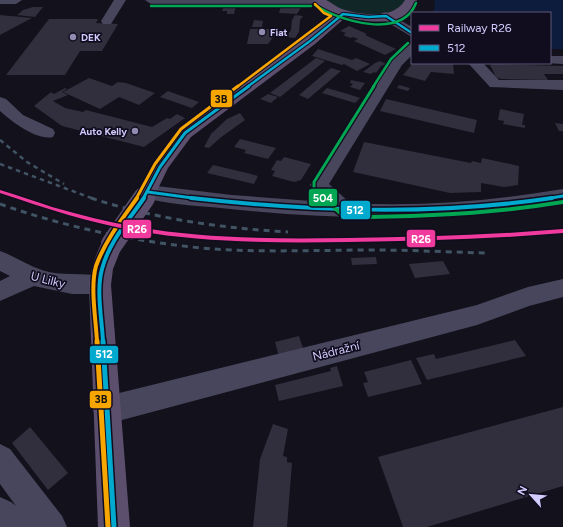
<svg xmlns="http://www.w3.org/2000/svg" width="563" height="527" font-family="Figtree,sans-serif">
	<style>
		.green { fill: #102627 }
		.water { fill: #0d1c3c }
		.building { fill: #312e3d }
		.lines { fill: none; stroke-linecap: round; stroke-linejoin: round }
		.minor { fill: #48465c; fill-rule: evenodd }
		.major { fill: #5c4f6d; fill-rule: evenodd }
		.rail-far1 { stroke: #415464; stroke-width: 2.5; stroke-dasharray: 4.5 4; stroke-linecap: butt }
		.rail { stroke: #415464; stroke-width: 3; stroke-dasharray: 6 5; stroke-linecap: butt }
		.major-bridge-far1 { stroke: #5c4f6d; stroke-width: 17 }
		.major-bridge { stroke: #5c4f6d; stroke-width: 22 }
		.bus-1-far3-casing { stroke: #110d1f; stroke-width: 4.5 }
		.bus-1-far2-casing { stroke: #110d1f; stroke-width: 5.5 }
		.bus-1-far1-casing { stroke: #110d1f; stroke-width: 7 }
		.bus-1-casing { stroke: #110d1f; stroke-width: 8 }
		.bus-2-far2-casing { stroke: #110d1f; stroke-width: 4.5 }
		.bus-2-far1-casing { stroke: #110d1f; stroke-width: 5.5 }
		.bus-2-casing { stroke: #110d1f; stroke-width: 7 }
		.bus-3-far3-casing { stroke: #110d1f; stroke-width: 4.5 }
		.bus-3-far2-casing { stroke: #110d1f; stroke-width: 5.5 }
		.bus-3-far1-casing { stroke: #110d1f; stroke-width: 7 }
		.bus-3-casing { stroke: #110d1f; stroke-width: 8 }
		.bus-1-far3 { stroke: #00a9ce; stroke-width: 2.5 }
		.bus-1-far2 { stroke: #00a9ce; stroke-width: 3 }
		.bus-1-far1 { stroke: #00a9ce; stroke-width: 4 }
		.bus-1 { stroke: #00a9ce; stroke-width: 5 }
		.bus-2-far2 { stroke: #00a651; stroke-width: 2.5 }
		.bus-2-far1 { stroke: #00a651; stroke-width: 3 }
		.bus-2 { stroke: #00a651; stroke-width: 4 }
		.bus-3-far3 { stroke: #f7a600; stroke-width: 2.5 }
		.bus-3-far2 { stroke: #f7a600; stroke-width: 3 }
		.bus-3-far1 { stroke: #f7a600; stroke-width: 4 }
		.bus-3 { stroke: #f7a600; stroke-width: 5 }
		.rail-1-casing { stroke: #110d1f; stroke-width: 3 }
		.rail-1 { fill: #f13a9d; fill-rule: evenodd }
		.poi-dot { fill: #908baf; stroke: #110d1f; stroke-width: 1.5 }
		.labels { text-anchor: middle; dominant-baseline: central; stroke-width: 3.5; stroke-linejoin: round; paint-order: stroke }
		.far-poi-label { font-size: 10px; font-weight: bold; fill: #d3ccfe; stroke: #110d1f; text-anchor: start }
		.street-label { font-size: 12px; fill: #d3ccfe; stroke: #110d1f }
		.line-badge { stroke: #110d1f; stroke-width: 1.5 }
		.badge-label { font-size: 11px; text-anchor: middle; font-weight: bold; fill: #fff }
		.pale-badge-label { font-size: 11px; text-anchor: middle; font-weight: bold; fill: #111 }
	</style>
	<rect width="100%" height="100%" fill="#13111b"/>
	<path class="green" d="M324 0H407C398 16 362 18 346 12 338 9 331 4 324 0Z"/>
	<path class="water" d="M435 0H563V49H550V13H432L434 10Z"/>
	<g class="building">
		<path d="M225 4 236 5 234 14H227V11H222Z"/>
		<path d="M281 5 302 6 297 14 279 13Z"/>
		<path d="M33 7H43L35 17 17 15 23 10Z"/>
		<path d="M0 15 32 18 0 35Z"/>
		<path d="M295 15 303 16 300 20 299 32 295 38 286 37 291 30 292 20Z"/>
		<path d="M49 19H98L96 23 118 24 102 51H80L65 75H6Z"/>
		<path d="M254 20 263 21 262 27H252Z"/>
		<path d="M349 26 367 34 365 35 396 49 385 55 354 41 358 39 353 37 350 38 343 35 346 33 340 31Z"/>
		<path d="M250 29H276L272 35H275L268 44H247Z"/>
		<path d="M318 49 352 60 356 58 370 64 357 71 344 64 342 65 312 56Z"/>
		<path d="M316 58 325 61 280 97 270 93Z"/>
		<path d="M380 61 386 64 381 66 376 73 374 72 371 74 363 72 375 63 381 66 375 63Z"/>
		<path d="M413 63H453L454 74 431 72 425 81 403 75Z"/>
		<path d="M494 64 563 66V74H544L548 80 501 79 496 77 490 65Z"/>
		<path d="M331 68 341 71 308 99 299 95Z"/>
		<path d="M89 78 112 86 118 82 126 83 155 93 139 105 119 97 100 109 63 92Z"/>
		<path d="M351 80 365 83 360 90 350 87 353 84 350 83Z"/>
		<path d="M399 85 410 88 408 91 397 88Z"/>
		<path d="M65 88 67 89 62 92 68 95 53 101 65 108 83 112 86 110 152 127 167 118 170 119 177 114 185 118 144 147 62 126 34 106 51 92 54 94Z"/>
		<path d="M327 88 348 94 360 98 355 103 322 93Z"/>
		<path d="M168 91 199 102 192 108 160 97Z"/>
		<path d="M268 94 278 97 271 103 260 99Z"/>
		<path d="M386 99 477 120 474 133 380 111Z"/>
		<path d="M500 109 524 114 522 125H525V128L503 124 504 121 498 120Z"/>
		<path d="M240 113 245 120 220 138 209 148 204 147 211 134 227 119Z"/>
		<path d="M555 123 563 124V131H559Z"/>
		<path d="M240 139 276 148 268 159 244 153 246 150 234 147Z"/>
		<path d="M364 142 471 163 472 161 481 163 482 158 519 166 518 185 504 187 481 183V192L450 193 353 172Z"/>
		<path d="M284 157 311 164 301 180 294 182 272 176 275 171 271 170 277 160 281 161Z"/>
		<path d="M213 165 251 174 258 176 254 184 207 173Z"/>
		<path d="M376 257 377 264 352 265 351 258Z"/>
		<path d="M443 261 450 274 415 278 409 264Z"/>
		<path d="M299 336 304 351 279 357 275 342Z"/>
		<path d="M515 340 526 356 427 380 416 358 434 354 436 359Z"/>
		<path d="M411 360 422 384 368 397 363 383 368 382 364 372Z"/>
		<path d="M337 366 343 386 279 401 275 385 331 371 330 368Z"/>
		<path d="M563 407V486L427 527H403L378 457Z"/>
		<path d="M273 424 288 429 283 456 287 457V462L292 463 287 527H253L260 459Z"/>
		<path d="M30 427 68 473 48 490 12 443Z"/>
	</g>
	<g class="lines">
		<g class="minor">
			<path d="M0 0H22L16 4H0Z"/>
			<path d="M114 0H126L111 24H103L101 21Z"/>
			<path d="M145 0H317L311 4H151Z"/>
			<path d="M386 12 412 27V37L382 19 380 16 382 13Z"/>
			<path d="M412 44V55L402 65 329 184 350 203C421 207 492 201 563 189V203C454 221 350 221 240 210 208 206 173 206 141 197L138 192 141 187 148 185 232 195 325 202 310 185 391 59 407 45Z"/>
			<path d="M550 56H563V64L545 63H550Z"/>
			<path d="M468 63H483L499 80H563V90L490 87Z"/>
			<path d="M0 97 6 99 23 115 53 129 55 133 53 137C37 141 11 121 0 111Z"/>
			<path d="M0 251C17 257 31 268 49 272 68 276 90 272 108 278L111 285 108 292 100 294H72L34 286 0 301V281L10 276 0 271Z"/>
			<path d="M563 279V297L529 306 477 325 107 424 97 420 93 410 97 400 107 396 477 305 528 287Z"/>
			<path d="M0 444 10 449 62 516 67 527H0V497L11 502 16 506 0 484Z"/>
		</g>
		<g class="major">
			<path d="M313 0C317 0 322 0 326 0 331 2 336 7 342 9 360 15 394 20 405 0H417C415 3 414 8 411 11 396 26 364 22 346 17L315 44 191 137 168 168 152 201 145 203 138 201 135 196 154 163 179 129 305 38 335 14 322 9Z"/>
			<path d="M112 236 120 238 123 244 113 269 111 285 130 527H98L89 285C91 268 96 253 104 238Z"/>
		</g>
		<g class="rail-far1">
			<path d="M0 140 27 162 64 184"/>
			<path d="M0 164 94 199"/>
		</g>
		<g class="rail">
			<path d="M91 198C155 219 221 228 288 232"/>
			<path d="M0 204C65 227 132 241 201 248 258 253 315 250 373 250 410 250 448 252 485 253"/>
		</g>
		<path class="major-bridge-far1" d="M143 199 145 196"/>
		<path class="major-bridge" d="M112 244 144 198"/>
		<defs>
			<path id="bus-1-far3" d="M247 87 310 41 343 14 368 17 386 16 412 33"/>
			<g id="bus-1-far2">
				<path d="M148 192 200 199"/>
				<path d="M143 199 160 167 185 133 249 86"/>
				<path d="M545 199 563 196"/>
			</g>
			<g id="bus-1-far1">
				<path d="M191 198C311 211 432 216 552 198"/>
				<path d="M103 342C102 319 96 291 102 269 109 242 129 220 144 198"/>
			</g>
			<path id="bus-1" d="M103 341 114 527"/>
			<g id="bus-2-far2">
				<path d="M315 5C339 21 402 40 416 3"/>
				<path d="M151 6H311"/>
				<path d="M373 87 391 59 408 43"/>
			</g>
			<path id="bus-2-far1" d="M324 199 314 189V182L374 86"/>
			<path id="bus-2" d="M323 198 345 217C418 217 491 214 563 202"/>
			<path id="bus-3-far3" d="M237 87 331 16 324 13 315 4"/>
			<path id="bus-3-far2" d="M136 199 155 164 181 129 238 86"/>
			<path id="bus-3-far1" d="M97 342C96 320 90 287 96 266 105 241 122 219 137 198"/>
			<path id="bus-3" d="M97 341 108 527"/>
		</defs>
		<use href="#bus-1-far3" class="bus-1-far3-casing"/>
		<use href="#bus-1-far2" class="bus-1-far2-casing"/>
		<use href="#bus-1-far1" class="bus-1-far1-casing"/>
		<use href="#bus-1" class="bus-1-casing"/>
		<use href="#bus-2-far2" class="bus-2-far2-casing"/>
		<use href="#bus-2-far1" class="bus-2-far1-casing"/>
		<use href="#bus-2" class="bus-2-casing"/>
		<use href="#bus-3-far3" class="bus-3-far3-casing"/>
		<use href="#bus-3-far2" class="bus-3-far2-casing"/>
		<use href="#bus-3-far1" class="bus-3-far1-casing"/>
		<use href="#bus-3" class="bus-3-casing"/>
		<use href="#bus-1-far3" class="bus-1-far3"/>
		<use href="#bus-1-far2" class="bus-1-far2"/>
		<use href="#bus-1-far1" class="bus-1-far1"/>
		<use href="#bus-1" class="bus-1"/>
		<use href="#bus-2-far2" class="bus-2-far2"/>
		<use href="#bus-2-far1" class="bus-2-far1"/>
		<use href="#bus-2" class="bus-2"/>
		<use href="#bus-3-far3" class="bus-3-far3"/>
		<use href="#bus-3-far2" class="bus-3-far2"/>
		<use href="#bus-3-far1" class="bus-3-far1"/>
		<use href="#bus-3" class="bus-3"/>
		<defs>
			<path id="rail-1" d="M0 190C17 195 34 201 52 207 80 215 108 222 137 227 207 239 278 239 348 238 420 237 492 235 563 229V233C492 239 420 241 348 242 278 243 207 243 137 231 90 223 45 208 0 193Z"/>
		</defs>
		<use href="#rail-1" class="rail-1-casing"/>
		<use href="#rail-1" class="rail-1"/>
	</g>
	<g class="poi-dot">
		<circle cx="262" cy="32" r="4"/>
		<circle cx="73" cy="37" r="4"/>
		<circle cx="135" cy="131" r="4"/>
	</g>
	<g class="labels">
		<g class="far-poi-label">
			<text x="270" y="32">Fiat</text>
			<text x="81" y="37">DEK</text>
			<text x="127" y="131" text-anchor="end">Auto Kelly</text>
		</g>
		<g class="street-label">
			<text transform="translate(48 280) rotate(14)">U Lilky</text>
			<text transform="translate(336 351) rotate(-14)">Nádražní</text>
		</g>
	</g>
	<g class="line-badge">
		<rect x="210" y="89" width="23" height="19" rx="4" fill="#f7a600"/>
		<rect x="308" y="188" width="30" height="19" rx="4" fill="#00a651"/>
		<rect x="340" y="200" width="31" height="20" rx="4" fill="#00a9ce"/>
		<rect x="122" y="219" width="30" height="20" rx="4" fill="#f13a9d"/>
		<rect x="406" y="229" width="30" height="19" rx="4" fill="#f13a9d"/>
		<rect x="89" y="345" width="30" height="19" rx="4" fill="#00a9ce"/>
		<rect x="89" y="390" width="23" height="19" rx="4" fill="#f7a600"/>
	</g>
	<g class="badge-label">
		<text x="323" y="202">504</text>
		<text x="355" y="214">512</text>
		<text x="137" y="233">R26</text>
		<text x="421" y="243">R26</text>
		<text x="104" y="358">512</text>
	</g>
	<g class="pale-badge-label">
		<text x="221" y="103">3B</text>
		<text x="101" y="403">3B</text>
	</g>
	<rect x="411" y="12" width="140" height="52" fill="#110d1f" stroke="#5f5978"/>
	<rect x="419" y="25" width="20" height="6" fill="#f13a9d" stroke="#5f5978"/>
	<text x="447" y="32" font-size="12" fill="#d3ccfe">Railway R26</text>
	<rect x="419" y="45" width="20" height="6" fill="#00a9ce" stroke="#5f5978"/>
	<text x="447" y="52" font-size="12" fill="#d3ccfe">512</text>
	<g transform="translate(531 495) rotate(297)" stroke="#110d1f" stroke-width="3" paint-order="stroke">
	<path d="M0-3L7 15L0 10L-7 15Z" fill="#d3ccfe"/>
	<text y="-6" font-size="11" font-weight="bold" text-anchor="middle" fill="#d3ccfe">N</text>
	</g>
</svg>
